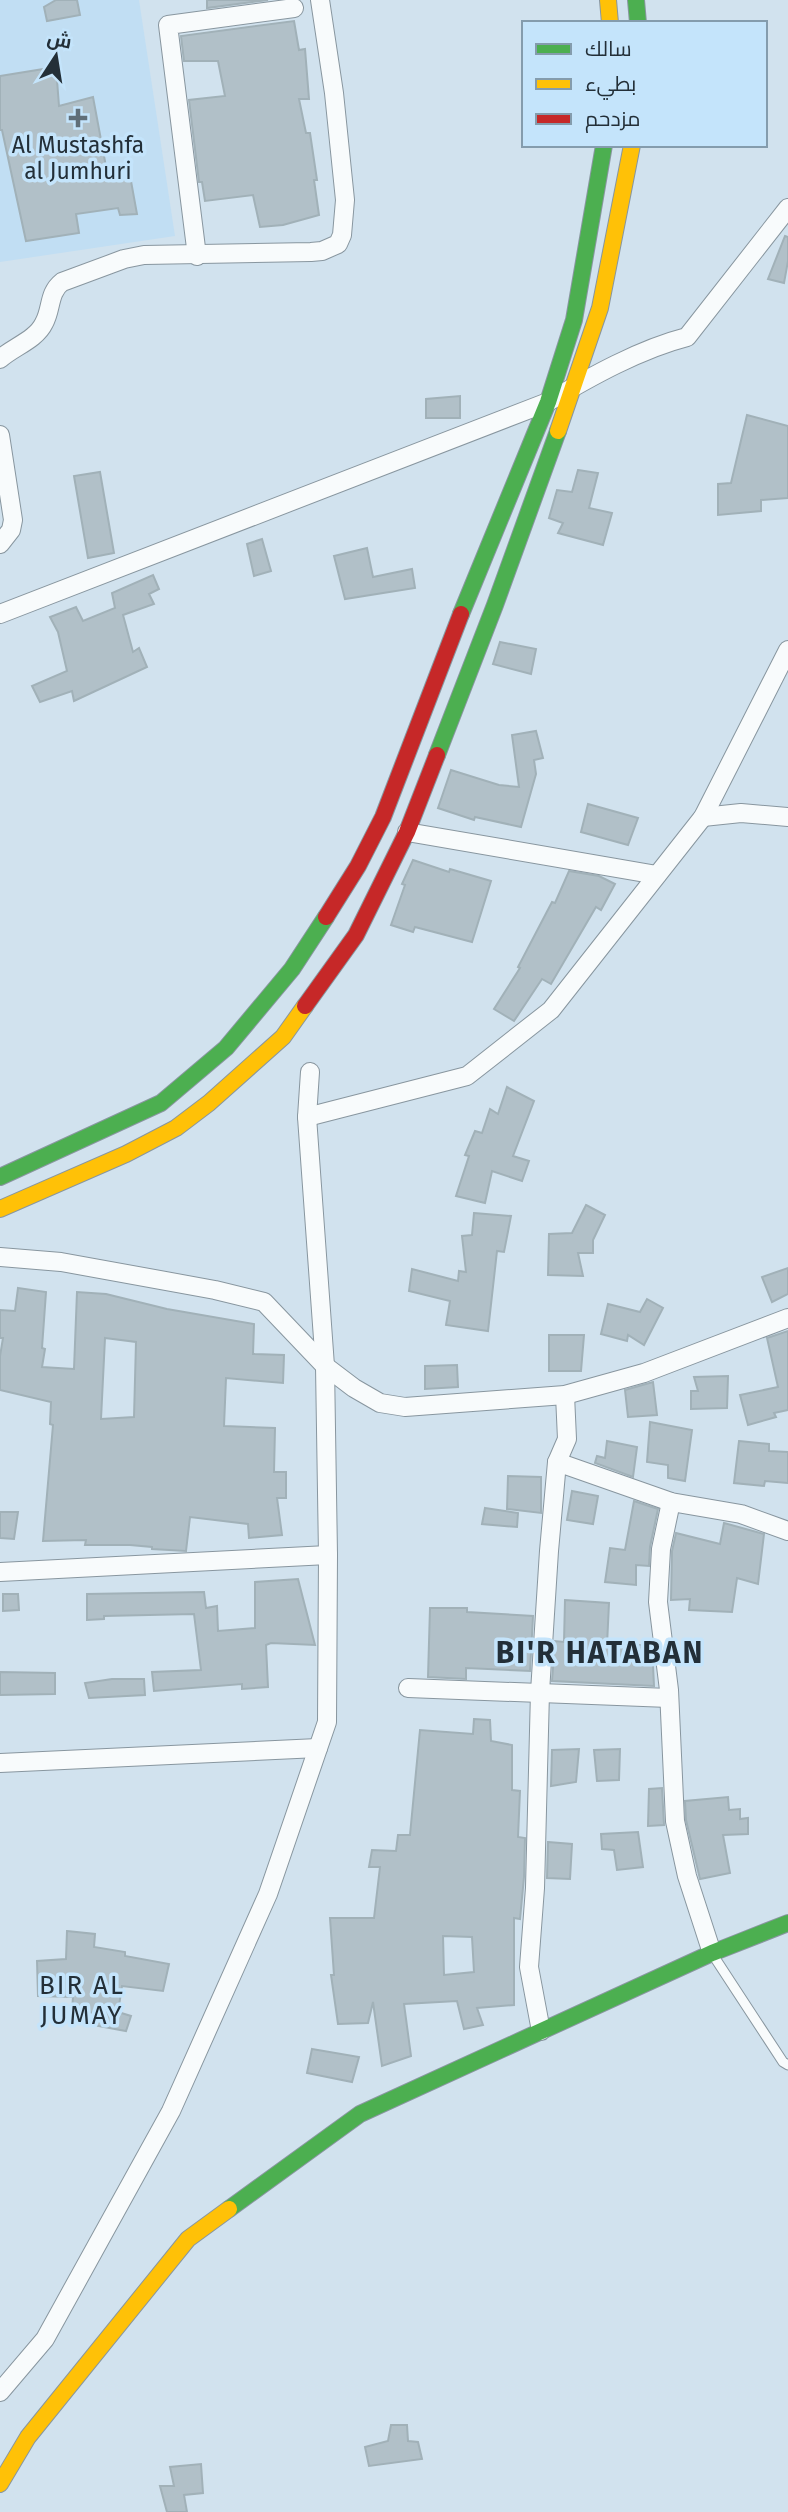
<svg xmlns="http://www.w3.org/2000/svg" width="788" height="2512" font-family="'Fira Sans',Cairo,sans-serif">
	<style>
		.built { fill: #c1def3 }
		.building { fill: #b1c0c8; stroke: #a1b1b8; stroke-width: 2; fill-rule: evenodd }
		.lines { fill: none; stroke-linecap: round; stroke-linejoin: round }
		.lane-casing { stroke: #88969f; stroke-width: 11 }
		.street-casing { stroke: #88969f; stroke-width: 20 }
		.fast-casing { stroke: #88969f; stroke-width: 18 }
		.slow-casing { stroke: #88969f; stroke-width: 18 }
		.jam-casing { stroke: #88969f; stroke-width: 18 }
		.lane { stroke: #f8fbfc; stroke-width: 9 }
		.street { stroke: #f8fbfc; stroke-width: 18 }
		.fast { stroke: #4caf50; stroke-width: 16 }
		.slow { stroke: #ffc107; stroke-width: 16 }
		.jam { stroke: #c62828; stroke-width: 16 }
		.poi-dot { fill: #606e78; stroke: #c4e4fb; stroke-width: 2.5 }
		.labels { text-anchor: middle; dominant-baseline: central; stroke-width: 7; stroke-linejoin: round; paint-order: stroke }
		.poi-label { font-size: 23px; fill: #232f38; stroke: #c4e4fb }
		.quarter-label { font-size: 26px; letter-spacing: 2px; fill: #232f38; stroke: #c4e4fb }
		.district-label { font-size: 30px; font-weight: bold; letter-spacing: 2px; fill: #232f38; stroke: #c4e4fb }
	</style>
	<rect width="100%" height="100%" fill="#d1e2ee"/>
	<path class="built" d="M0 0H139L175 236 0 262Z"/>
	<g class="building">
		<path d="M56 0H77L80 15 47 21 44 7Z"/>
		<path d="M207 0H268L207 8Z"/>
		<path d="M294 21 299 50 305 49 309 99H299L306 133H310L317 180H314L319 215 283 225 260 227 253 195 205 201 202 182H199L189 100 225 96 218 61H184L181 36Z"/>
		<path d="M56 67 59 106 93 97 107 172 129 170 137 214 120 215 118 208 76 214 79 233 26 241 2 130H0V76Z"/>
		<path d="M785 236 788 237V261L784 283 768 279Z"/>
		<path d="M460 396V418H426V399Z"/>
		<path d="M747 415 788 426V498L761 500V511L718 515V484L731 483Z"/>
		<path d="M578 470 598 473 589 508 612 513 603 545 558 533 563 523 549 518 557 490 572 492Z"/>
		<path d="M100 472 114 553 88 558 74 476Z"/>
		<path d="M262 539 271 571 254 576 247 544Z"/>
		<path d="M367 548 373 577 412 569 415 588 345 599 334 556Z"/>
		<path d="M153 575 159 589 149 594 154 604 123 615 133 652 139 648 147 667 74 701 72 691 40 702 32 686 67 671 58 632 50 617 76 607 83 621 115 608 112 593Z"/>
		<path d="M500 642 536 649 531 674 493 664Z"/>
		<path d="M536 731 543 758 534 760 536 774 521 827 475 817 474 820 438 808 451 770 499 785 519 787 512 735Z"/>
		<path d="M588 804 638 818 628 845 581 832Z"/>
		<path d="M413 860 449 872 450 869 491 881 472 942 415 927 413 932 391 925 405 885 402 884Z"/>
		<path d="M569 871 599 876 615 884 601 910 596 907 551 984 542 979 514 1021 494 1009 520 968 518 967 552 902 555 903Z"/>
		<path d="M507 1087 534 1101 513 1156 529 1161 522 1181 492 1171 485 1203 456 1196 469 1156 465 1155 475 1131 482 1133 490 1109 498 1114Z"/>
		<path d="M586 1205 605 1215 593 1240V1253H578L583 1276 548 1275 549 1234 572 1233Z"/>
		<path d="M474 1213 511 1216 504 1252 497 1251 488 1331 446 1325 450 1301 409 1291 412 1269 458 1281 459 1271 466 1272 462 1236 472 1235Z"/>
		<path d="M788 1268V1294L772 1302 762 1277Z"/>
		<path d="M18 1288 46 1292 42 1348 45 1349 42 1367 74 1369 77 1292 106 1294 167 1309 254 1324 253 1354 284 1355 283 1383 226 1378 224 1426 275 1428 274 1472H286V1498H277L282 1535 249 1538 248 1524 190 1517 186 1551 152 1549V1547L130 1545H85L86 1540 43 1541 53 1425 50 1424 51 1402 0 1390V1356L3 1338H0V1310L15 1311ZM105 1338 136 1342 134 1417 101 1419Z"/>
		<path d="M647 1299 663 1308 644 1345 628 1335 627 1341 601 1334 608 1304 640 1312Z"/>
		<path d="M788 1331V1410L774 1413 776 1417 748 1425 740 1395 778 1387 767 1338Z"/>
		<path d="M549 1335H584L581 1371H549Z"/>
		<path d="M457 1365 458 1387 425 1389V1366Z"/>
		<path d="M728 1376 727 1408 691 1409V1391H698L694 1377Z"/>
		<path d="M653 1382 657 1415 628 1417 625 1390Z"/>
		<path d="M650 1422 692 1430 685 1481 668 1478V1465L647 1462Z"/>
		<path d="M607 1441 637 1447 633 1477 595 1463 597 1456 605 1458Z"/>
		<path d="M739 1441 769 1444V1451L788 1452V1483L765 1481 764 1486 734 1483Z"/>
		<path d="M508 1476 541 1477V1513L507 1509Z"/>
		<path d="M572 1491 598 1496 593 1524 567 1520Z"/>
		<path d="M634 1501 658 1509 650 1547 649 1566 636 1565V1585L605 1582 610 1548 625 1550Z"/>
		<path d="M485 1508 518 1513 517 1527 482 1524Z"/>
		<path d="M0 1512H18L14 1539 0 1538Z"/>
		<path d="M724 1523 764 1534 758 1584 737 1578 732 1612 689 1610 690 1599 671 1600 672 1551 676 1533 720 1544Z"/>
		<path d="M298 1579 315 1645 271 1643 266 1645 268 1687 242 1689V1684L154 1691 152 1672 201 1670 194 1614 104 1616V1619L87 1620V1594L204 1592 206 1608 217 1606 218 1631 255 1628V1582Z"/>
		<path d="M3 1594H18L19 1610 3 1611Z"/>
		<path d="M565 1600 609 1603 607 1645H652L654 1686 552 1681 555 1641 564 1642Z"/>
		<path d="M430 1608H467V1612L533 1616 530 1671 466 1668V1679L428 1677Z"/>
		<path d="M0 1672 55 1673V1694L0 1695Z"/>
		<path d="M112 1679H144L145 1695 89 1698 85 1683Z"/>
		<path d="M474 1719 490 1720 491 1741 512 1745V1790L520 1791 518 1837 525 1838 524 1877 520 1919 514 1918V2005L477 2008 483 2025 464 2029 457 2001 404 2004 411 2056 382 2066 373 2002 368 2023 338 2024 331 1975H334L330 1918H374L380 1867H369L372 1850 396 1851 398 1835H410L420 1730 473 1734ZM443 1936 472 1937 474 1972 444 1975Z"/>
		<path d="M579 1749 576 1782 551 1786 552 1750Z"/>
		<path d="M620 1749 619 1780 597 1781 594 1750Z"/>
		<path d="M662 1788 664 1825 648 1826 649 1789Z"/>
		<path d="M728 1797 729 1810 740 1809V1819L748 1818V1834L723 1835 730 1873 700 1879 686 1820 685 1801Z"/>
		<path d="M638 1832 643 1867 617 1870 614 1850 602 1849 601 1834Z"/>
		<path d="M548 1842 572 1844 570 1879 547 1878Z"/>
		<path d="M67 1931 95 1934 94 1947 125 1952V1956L169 1964 163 1991 122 1986 118 2012 131 2016 126 2031 93 2025 95 2013 72 2011 73 1997 38 1996 37 1961 66 1959Z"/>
		<path d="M312 2049 359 2057 352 2082 307 2073Z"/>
		<path d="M391 2425H407L408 2441 418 2442 422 2459 369 2466 365 2447 388 2441Z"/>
		<path d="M201 2464 203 2493 184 2495 187 2512H167L160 2486H174L170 2467Z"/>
	</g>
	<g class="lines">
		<defs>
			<path id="lane" d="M713 1955 783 2062 788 2065"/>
			<g id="street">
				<path d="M197 256 168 25 294 8"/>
				<path d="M0 359C13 347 36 340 44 323 52 309 48 293 62 282L124 259 144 255 311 252 322 251 338 244 342 235 345 200 334 93 320 0"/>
				<path d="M0 435 13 520 11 530 0 544"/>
				<path d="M0 614 548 402C590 377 640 349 687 337L788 208"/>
				<path d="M703 817 741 813 788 817"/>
				<path d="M407 832 657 875"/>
				<path d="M307 1117 467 1076 551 1010 703 817 788 650"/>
				<path d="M0 1257 61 1262 215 1290 264 1302 325 1366 354 1388 380 1403 405 1407 565 1395 644 1373 788 1318"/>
				<path d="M557 1462 671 1502 741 1514 788 1531"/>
				<path d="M671 1502 661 1549 658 1602 669 1690 675 1821 687 1876 712 1953"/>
				<path d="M0 1572 328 1555 325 1366 307 1117 310 1072"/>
				<path d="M408 1688 669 1698"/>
				<path d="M0 1763 318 1748"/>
				<path d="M541 2031 529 1967 535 1888 540 1692 549 1551 557 1462 567 1439 565 1395"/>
				<path d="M0 2392 45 2339 171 2111 268 1894 327 1722 328 1555"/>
			</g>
			<g id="fast">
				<path d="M636 0 638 23"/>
				<path d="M461 614 548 402 574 320 604 145"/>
				<path d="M437 755 495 605 558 431"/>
				<path d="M0 1177 161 1103 226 1048 292 969 326 917"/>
				<path d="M229 2209 360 2114 712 1953 788 1923"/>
			</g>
			<g id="slow">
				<path d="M608 0 610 23"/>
				<path d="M558 431 600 308 632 145"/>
				<path d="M0 1209 126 1154 176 1128 209 1103 283 1037 305 1006"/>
				<path d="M0 2484 28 2437 188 2239 229 2209"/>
			</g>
			<g id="jam">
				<path d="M326 917 358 866 383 817 461 614"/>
				<path d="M305 1006 356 935 407 832 437 755"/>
			</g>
		</defs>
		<use href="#lane" class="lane-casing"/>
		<use href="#street" class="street-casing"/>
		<use href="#fast" class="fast-casing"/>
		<use href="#slow" class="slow-casing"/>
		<use href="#jam" class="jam-casing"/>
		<use href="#lane" class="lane"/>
		<use href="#street" class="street"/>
		<use href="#fast" class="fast"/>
		<use href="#slow" class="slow"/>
		<use href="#jam" class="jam"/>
	</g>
	<path class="poi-dot" d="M74.5 107.5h7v7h7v7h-7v7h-7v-7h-7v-7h7z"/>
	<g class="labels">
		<g class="poi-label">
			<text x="78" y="145">Al Mustashfa<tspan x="78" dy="26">al Jumhuri</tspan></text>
		</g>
		<g class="quarter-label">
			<text x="82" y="1985">BIR AL<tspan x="82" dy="30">JUMAY</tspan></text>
		</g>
		<g class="district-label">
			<text x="600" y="1653">BI'R HATABAN</text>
		</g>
	</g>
	<rect x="522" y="21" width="245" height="126" fill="#c4e4fb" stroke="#849cad" stroke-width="2"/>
	<rect x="536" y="44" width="35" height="10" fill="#4caf50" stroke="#849cad" stroke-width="2"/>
	<text x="585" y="56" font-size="21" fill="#232f38">سالك</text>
	<rect x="536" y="79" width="35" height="10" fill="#ffc107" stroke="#849cad" stroke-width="2"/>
	<text x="585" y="91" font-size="21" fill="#232f38">بطيء</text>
	<rect x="536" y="114" width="35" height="10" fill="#c62828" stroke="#849cad" stroke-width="2"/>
	<text x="585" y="126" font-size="21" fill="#232f38">مزدحم</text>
	<g transform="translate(56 56) rotate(12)" stroke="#c4e4fb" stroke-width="5" paint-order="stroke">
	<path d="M0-5L12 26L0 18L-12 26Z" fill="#232f38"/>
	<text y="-10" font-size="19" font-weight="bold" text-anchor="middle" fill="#232f38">ش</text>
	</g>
</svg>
